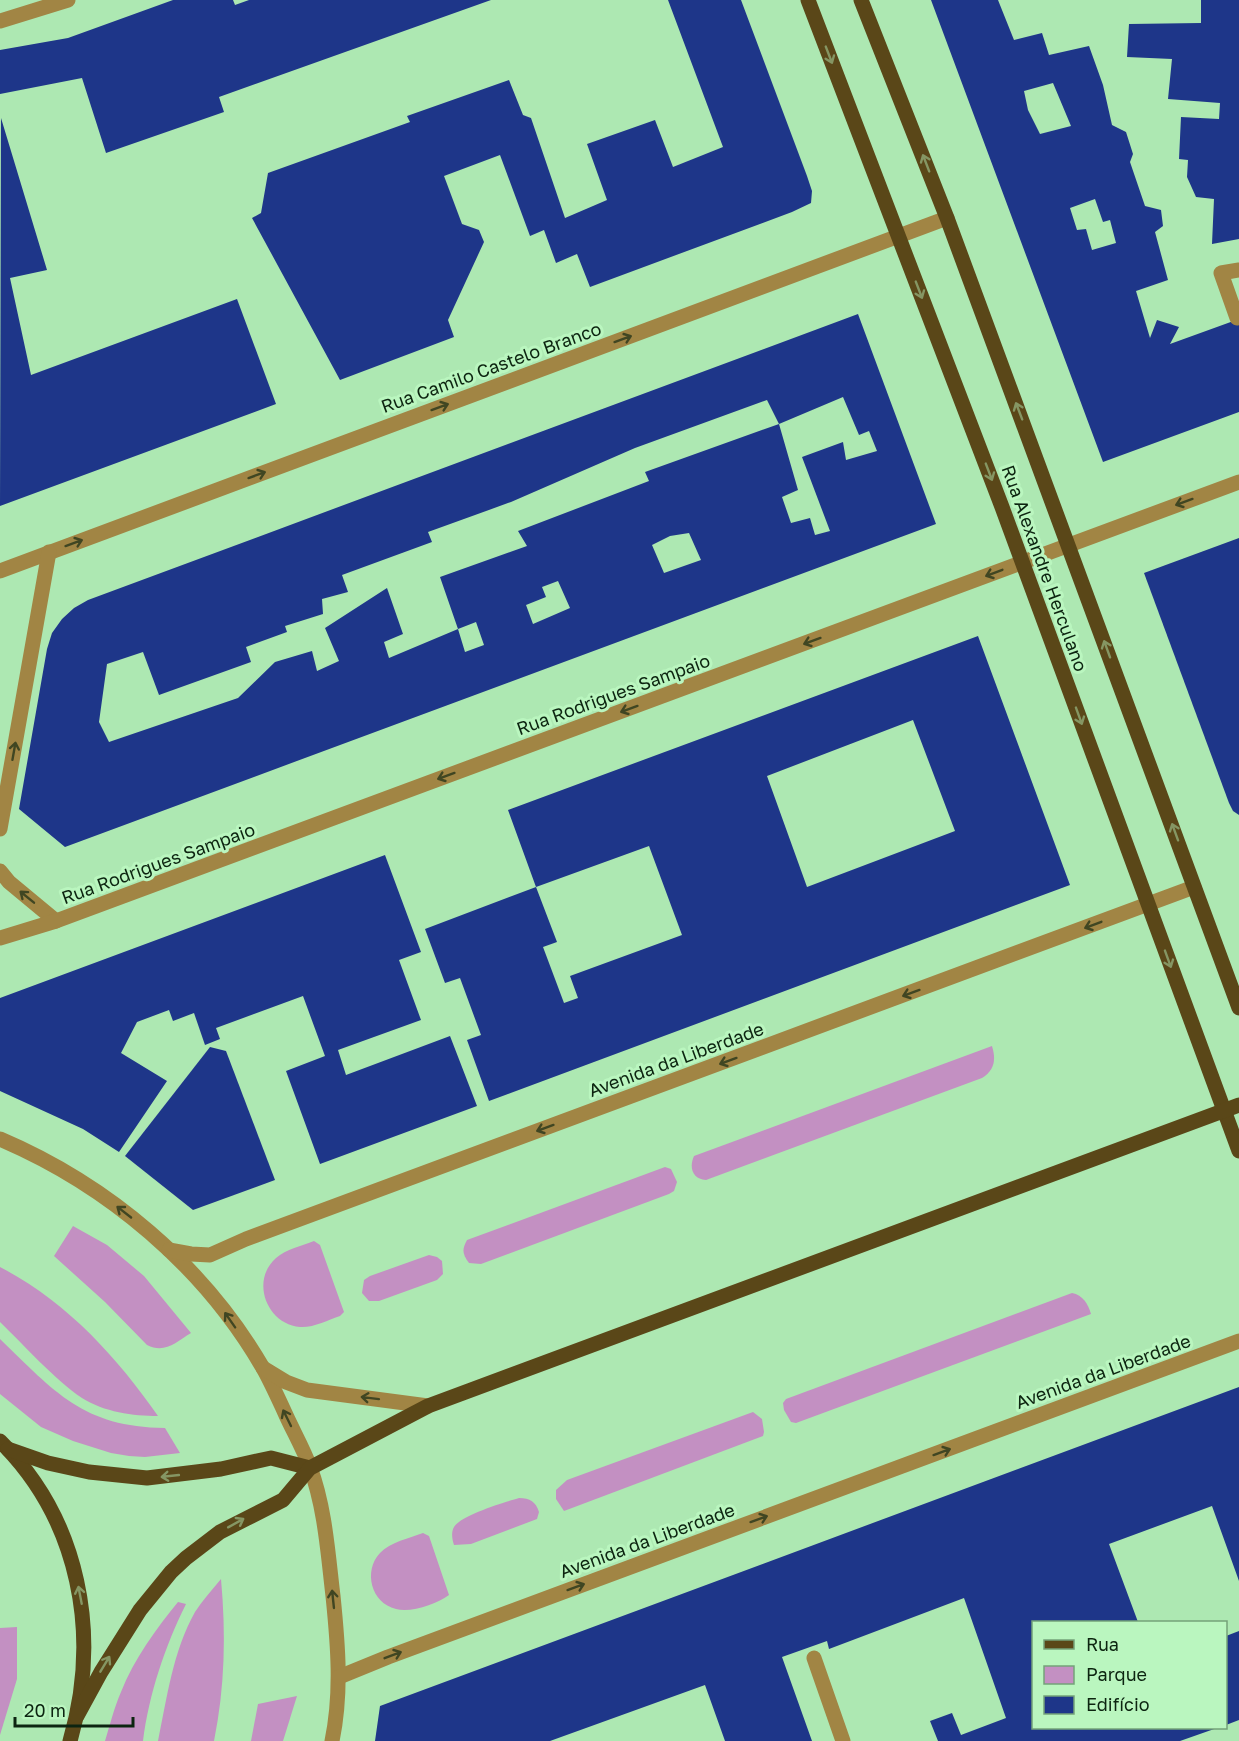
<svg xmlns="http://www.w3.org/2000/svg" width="1239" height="1741" font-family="'Golos Text',sans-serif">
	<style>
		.green { fill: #c390c2 }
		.building { fill: #1e3689; fill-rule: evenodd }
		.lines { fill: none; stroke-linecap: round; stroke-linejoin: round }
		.minor { stroke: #a18544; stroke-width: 15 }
		.major { stroke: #5a4718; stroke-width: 15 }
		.oneway { stroke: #859663 }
		.oneway2 { stroke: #404622 }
		.labels { text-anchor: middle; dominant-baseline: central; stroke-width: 6; stroke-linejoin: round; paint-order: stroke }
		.street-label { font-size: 18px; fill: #0c2410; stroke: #baf6bf }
	</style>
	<rect width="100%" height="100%" fill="#ade8b2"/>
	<g class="green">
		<path d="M992 1046C996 1059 995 1070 982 1078L706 1180C692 1179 689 1167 694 1156Z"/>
		<path d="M665 1167 671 1169 677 1182 674 1191 669 1194 481 1264 469 1263C462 1254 462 1249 467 1240Z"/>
		<path d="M73 1226 107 1245 144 1276 191 1333C176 1342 165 1354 147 1345L105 1302 54 1256Z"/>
		<path d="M314 1241 320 1245 344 1312 340 1316C328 1320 313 1328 300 1327 267 1324 250 1281 276 1258 286 1249 302 1246 314 1241Z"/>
		<path d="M429 1255 437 1257 442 1261 443 1274 437 1280 379 1301H369L362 1293 364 1280 370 1276Z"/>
		<path d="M0 1267C66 1301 117 1357 158 1416 133 1416 104 1412 82 1398 55 1380 24 1345 0 1322Z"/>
		<path d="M1072 1293C1083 1295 1088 1304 1091 1314L796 1423 791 1422 784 1410 783 1403 786 1399Z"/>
		<path d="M0 1339C55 1392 83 1427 165 1428L180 1453 145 1457 129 1456 111 1453 73 1441 41 1427 0 1394Z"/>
		<path d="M753 1412 762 1419 764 1432 763 1436 564 1511 556 1499V1490L567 1480Z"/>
		<path d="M519 1498C530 1498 536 1502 539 1512L537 1519 471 1544 454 1545C452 1539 451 1532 454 1527 461 1515 505 1502 519 1498Z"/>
		<path d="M423 1533 429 1536 449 1595C437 1604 411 1613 396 1609 371 1603 363 1571 380 1553 390 1542 410 1538 423 1533Z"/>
		<path d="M221 1579C226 1634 225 1687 214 1741H158C167 1698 173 1651 195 1612 202 1601 212 1590 221 1579Z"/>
		<path d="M178 1602 186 1604C165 1646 149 1694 143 1741H105C110 1725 114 1708 121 1692 134 1659 156 1629 178 1602Z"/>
		<path d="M17 1627V1679L0 1735V1628Z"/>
		<path d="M297 1696 283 1741H251L258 1704Z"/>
	</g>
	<g class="building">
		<path d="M173 0H233L235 5 249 0H491L219 97 224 112 106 153 82 78 0 94V50L68 38Z"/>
		<path d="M668 0H741L807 176 812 191 811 203 792 212 590 287 577 254 556 263 544 230 530 236 500 155 444 176 462 224 479 230 484 242 448 320 454 337 340 380 252 218 261 213 268 173 410 122 407 116 509 80 523 115 531 118 565 218 607 200 587 144 655 120 673 167 723 147Z"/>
		<path d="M931 0H998L1014 40 1042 33 1049 55 1089 46 1103 85 1112 125 1126 132 1133 154 1130 162 1145 206 1161 210 1163 226 1155 232 1168 280 1136 291 1150 338 1157 320 1179 327 1170 344 1239 319V412L1103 462ZM1053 83 1071 126 1040 134 1028 110 1024 91ZM1095 199 1103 222 1110 220 1116 243 1092 250 1086 229 1077 230 1070 208Z"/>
		<path d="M1201 0H1239V239L1212 244 1214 199 1196 197 1187 177 1188 160 1179 159 1181 117 1219 119 1220 103 1168 99 1172 59 1127 57 1129 24 1201 23Z"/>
		<path d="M1 118 47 270 10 278 31 375 237 299 276 404 0 506Z"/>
		<path d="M858 314 936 524 65 847 19 809 47 649 52 633 62 619 74 608 88 600 177 567ZM843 397 859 435 869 431 877 451 846 460 843 442 802 457 830 531 815 535 810 518 791 523 782 497 798 490 779 424 645 472 649 481 518 531 527 546 440 577 458 629 389 658 384 642 403 634 387 588 325 628 339 661 317 671 312 651 275 662 238 698 109 742 99 722 107 664 143 652 159 695 251 662 246 647 287 632 285 626 323 614 322 599 348 592 342 575 432 542 428 532 511 502 635 448 767 400 779 424ZM689 533 701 560 664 573 652 545 670 536ZM558 581 570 608 533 624 526 605 546 597 542 587ZM476 622 484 645 465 652 458 629Z"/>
		<path d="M1239 538V815L1233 811 1229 803 1144 573Z"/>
		<path d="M978 636 1070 885 489 1101 467 1040 481 1035 460 978 445 983 425 929 536 887 557 942 543 947 564 1003 578 998 570 976 682 935 649 846 536 887 508 810ZM913 720 955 831 807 887 767 776Z"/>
		<path d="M385 855 421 952 399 960 421 1020 338 1050 346 1075 450 1036 477 1106 320 1164 286 1071 325 1056 303 996 216 1028 220 1039 205 1045 194 1013 173 1021 169 1010 137 1022 121 1053 167 1081 119 1152 83 1129 0 1091V998Z"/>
		<path d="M210 1047 226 1051 275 1180 193 1210 125 1156Z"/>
		<path d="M1239 1387V1581L1212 1506 1109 1544 1138 1622H1034V1728H1217L1180 1741H938L930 1721 952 1713 961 1735 1006 1718 964 1598 829 1649 827 1641 782 1657 812 1741H725L705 1685 550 1741H375L380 1706Z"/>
		<path d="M1239 1631V1720L1226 1725V1636Z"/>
	</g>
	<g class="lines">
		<g class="minor">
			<path d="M0 21 68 0"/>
			<path d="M1237 318 1221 273 1239 270"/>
			<path d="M0 571 947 218"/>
			<path d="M0 829 49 552"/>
			<path d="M0 871 9 882 56 921"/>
			<path d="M0 938 56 921 1239 482"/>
			<path d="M0 1139C108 1185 204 1266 263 1368 271 1382 278 1398 285 1413 293 1431 303 1448 310 1467 325 1507 328 1554 333 1596 338 1645 342 1693 332 1741"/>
			<path d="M169 1250 191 1254 210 1255 246 1239 1194 887"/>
			<path d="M263 1368 286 1382 307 1390 428 1406"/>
			<path d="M814 1658 843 1741"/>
			<path d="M339 1677 388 1657 1239 1341"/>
		</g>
		<g class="major">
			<path d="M808 0 1002 507 1239 1151"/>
			<path d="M861 0 947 218 1239 1008"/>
			<path d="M0 1441C80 1520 101 1635 70 1741"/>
			<path d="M8 1449 48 1463 89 1472 147 1478 221 1469 271 1458 310 1468"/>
			<path d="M77 1716 101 1672 140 1610 171 1572 186 1558 220 1532 283 1500 310 1468 428 1406 1239 1105"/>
		</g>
	</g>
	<defs><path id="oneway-shaft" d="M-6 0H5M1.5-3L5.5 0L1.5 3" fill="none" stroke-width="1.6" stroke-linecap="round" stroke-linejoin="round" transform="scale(1.5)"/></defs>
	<g class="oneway">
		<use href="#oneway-shaft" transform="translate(829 55) rotate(69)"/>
		<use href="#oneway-shaft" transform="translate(926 163) rotate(-111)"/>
		<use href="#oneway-shaft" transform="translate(919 290) rotate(69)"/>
		<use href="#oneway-shaft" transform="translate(1019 411) rotate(-111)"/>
		<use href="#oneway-shaft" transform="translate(989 472) rotate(69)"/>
		<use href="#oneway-shaft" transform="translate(1107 649) rotate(-110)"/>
		<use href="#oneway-shaft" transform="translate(1079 716) rotate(70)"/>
		<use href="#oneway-shaft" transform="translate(1175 832) rotate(-110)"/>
		<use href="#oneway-shaft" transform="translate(1168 959) rotate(70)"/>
		<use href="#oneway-shaft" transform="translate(170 1476) rotate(174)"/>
		<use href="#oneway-shaft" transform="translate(236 1523) rotate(-29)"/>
		<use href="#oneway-shaft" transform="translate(80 1595) rotate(-101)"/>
		<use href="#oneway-shaft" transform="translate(105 1664) rotate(-59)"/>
	</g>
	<g class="oneway2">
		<use href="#oneway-shaft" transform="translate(623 339) rotate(-20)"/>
		<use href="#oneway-shaft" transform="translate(440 407) rotate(-20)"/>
		<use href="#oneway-shaft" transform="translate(257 475) rotate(-20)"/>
		<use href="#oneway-shaft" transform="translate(1184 502) rotate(160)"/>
		<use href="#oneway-shaft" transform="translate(74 543) rotate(-20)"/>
		<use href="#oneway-shaft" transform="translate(994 573) rotate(159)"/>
		<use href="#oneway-shaft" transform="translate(812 641) rotate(160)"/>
		<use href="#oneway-shaft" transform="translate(629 709) rotate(160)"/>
		<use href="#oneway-shaft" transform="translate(14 751) rotate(-80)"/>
		<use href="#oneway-shaft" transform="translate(446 776) rotate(160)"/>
		<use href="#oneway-shaft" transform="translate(27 897) rotate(-141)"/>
		<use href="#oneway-shaft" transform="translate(1093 925) rotate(159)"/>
		<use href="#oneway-shaft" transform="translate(911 993) rotate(160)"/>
		<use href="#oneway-shaft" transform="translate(728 1061) rotate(160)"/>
		<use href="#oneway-shaft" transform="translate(545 1128) rotate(160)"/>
		<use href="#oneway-shaft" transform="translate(124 1212) rotate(-142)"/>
		<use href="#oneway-shaft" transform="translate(230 1320) rotate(-125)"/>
		<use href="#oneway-shaft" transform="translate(370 1398) rotate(-173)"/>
		<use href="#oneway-shaft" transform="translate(287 1418) rotate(-116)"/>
		<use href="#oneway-shaft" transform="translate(942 1452) rotate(-20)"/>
		<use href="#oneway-shaft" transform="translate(759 1519) rotate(-20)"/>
		<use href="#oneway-shaft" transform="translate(576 1587) rotate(-20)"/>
		<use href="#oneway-shaft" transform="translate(333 1599) rotate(-96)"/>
		<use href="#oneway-shaft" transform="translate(393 1655) rotate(-21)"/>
	</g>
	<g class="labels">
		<g class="street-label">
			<text transform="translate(491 367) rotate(-20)">Rua Camilo Castelo Branco</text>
			<text transform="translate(1045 568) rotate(70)">Rua Alexandre Herculano</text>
			<text transform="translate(613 694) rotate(-20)">Rua Rodrigues Sampaio</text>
			<text transform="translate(158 863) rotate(-20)">Rua Rodrigues Sampaio</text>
			<text transform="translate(676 1059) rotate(-20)">Avenida da Liberdade</text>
			<text transform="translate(1103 1371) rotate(-20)">Avenida da Liberdade</text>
			<text transform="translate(647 1540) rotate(-20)">Avenida da Liberdade</text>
		</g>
	</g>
	<rect x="1032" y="1621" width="195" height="108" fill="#baf6bf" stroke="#74a279" stroke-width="1.5"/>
	<rect x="1044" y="1640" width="30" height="9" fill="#5a4718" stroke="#74a279" stroke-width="1.5"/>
	<text x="1086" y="1651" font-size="18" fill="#0c2410">Rua</text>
	<rect x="1044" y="1666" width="30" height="18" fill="#c390c2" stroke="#74a279" stroke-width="1.5"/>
	<text x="1086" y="1681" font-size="18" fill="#0c2410">Parque</text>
	<rect x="1044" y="1696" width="30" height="18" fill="#1e3689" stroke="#74a279" stroke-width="1.5"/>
	<text x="1086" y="1711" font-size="18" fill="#0c2410">Edifício</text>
	<path d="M15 1717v9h118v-9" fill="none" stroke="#0c2410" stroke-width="3"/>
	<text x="24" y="1717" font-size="18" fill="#0c2410" stroke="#baf6bf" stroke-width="4.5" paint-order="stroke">20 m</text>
</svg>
